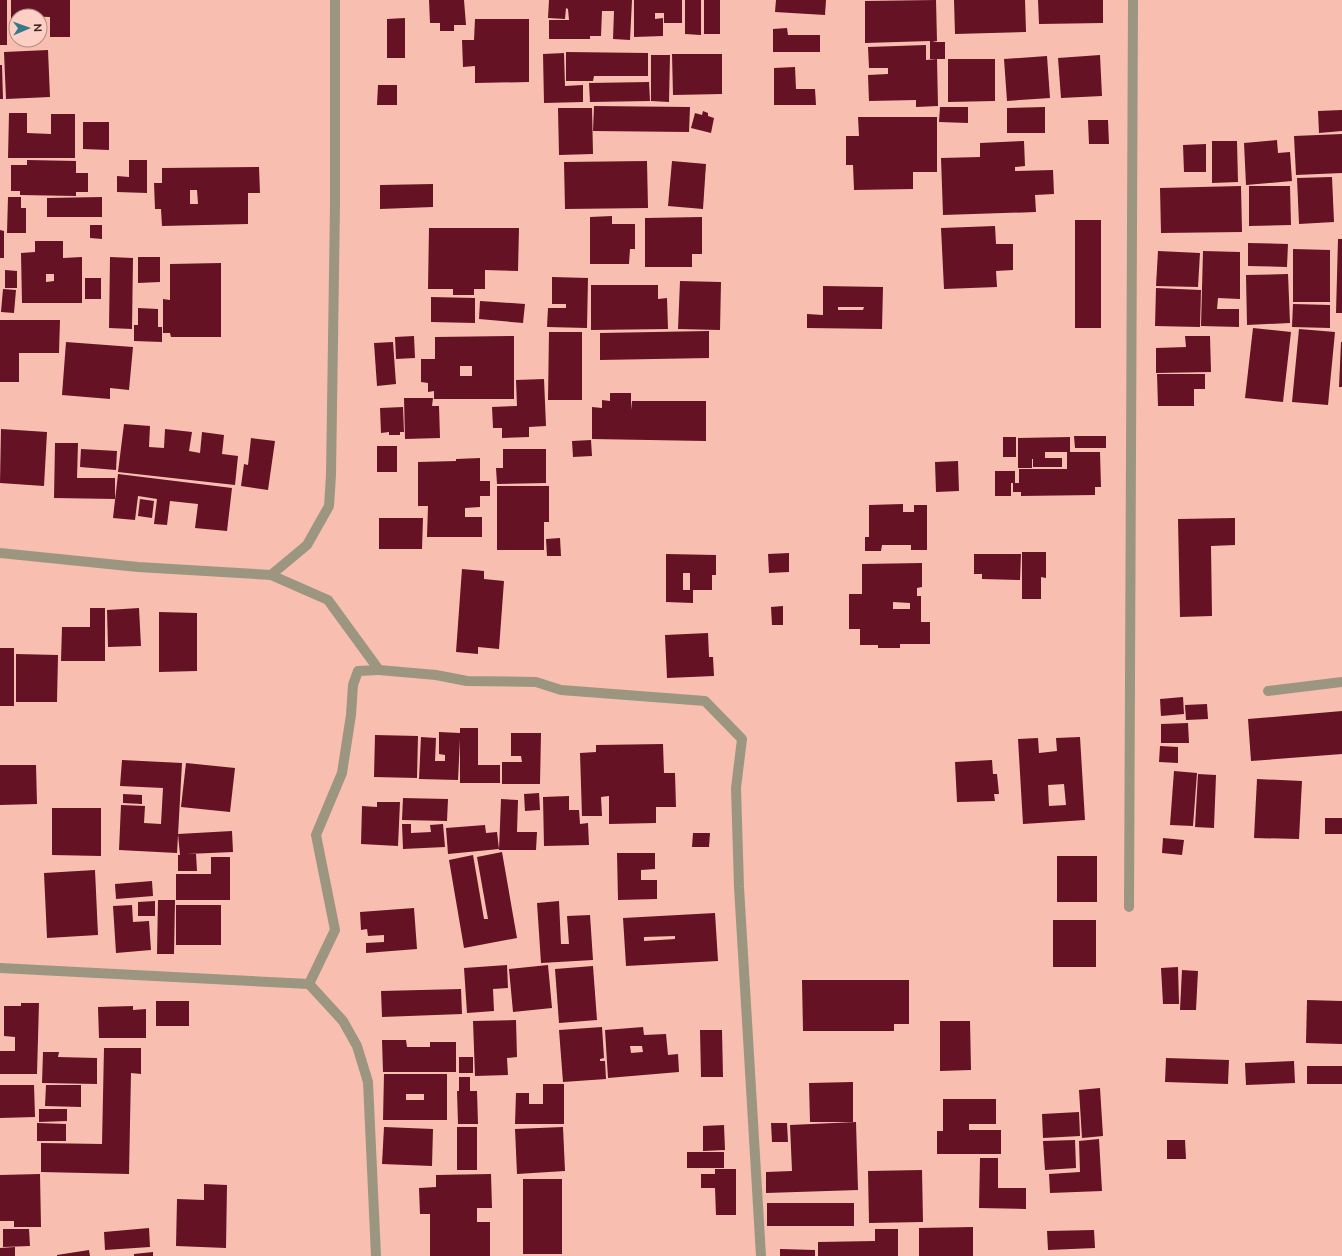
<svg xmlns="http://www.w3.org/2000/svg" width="1342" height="1256" font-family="Mulish,sans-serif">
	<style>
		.building { fill: #641224; fill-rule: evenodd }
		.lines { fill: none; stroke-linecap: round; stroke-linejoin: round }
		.lane { stroke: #9c9681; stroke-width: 10 }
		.street { stroke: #9c9681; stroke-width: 10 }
	</style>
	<rect width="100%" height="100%" fill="#f8bfb1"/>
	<g class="building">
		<rect x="0" y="0" width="7" height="45"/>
		<path d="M11 0H70V37H50V17L16 16V37H11Z"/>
		<path d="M429 0H464L466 25H454V31H440V23H430Z"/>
		<path d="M549 0H632L630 40 613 39 614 11H602L601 36H590V39H549V20H569L568 9 566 8 565 19 548 18Z"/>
		<path d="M634 0H682V23H664V13H655V19L663 18V36L634 37Z"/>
		<path d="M685 0H701V35L685 34Z"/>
		<rect x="704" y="0" width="16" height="34"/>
		<path d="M776 0H826L825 15 775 12Z"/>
		<path d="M936 0 937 41 932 42H945V59H930V41L865 43V1Z"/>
		<path d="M954 0H1025L1026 32 955 34Z"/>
		<path d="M1038 0H1103V23L1039 24Z"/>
		<path d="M405 18V58H387V19Z"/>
		<path d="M475 19H529V82L475 83V66L463 67 462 40H474Z"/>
		<path d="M787 28 788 35H820V52H773V29Z"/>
		<path d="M926 45V60L937 59 938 106 916 107V100L869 101 868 75 888 74V68H869L868 47Z"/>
		<path d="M48 50 50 97 6 99 4 52Z"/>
		<path d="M566 52 648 53V76H594L593 81H566Z"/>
		<path d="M564 53 565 86 583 85V102L544 103 543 54Z"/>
		<path d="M672 54H722V94L673 95Z"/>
		<path d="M651 55H670L669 102 651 101Z"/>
		<path d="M1100 55 1102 96 1061 98 1058 58Z"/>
		<path d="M1047 56 1050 98 1007 101 1004 59Z"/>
		<path d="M948 59H995V101L948 102Z"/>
		<path d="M0 65H2L3 99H0Z"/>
		<path d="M795 67 796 89H815L816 105H774V68Z"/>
		<path d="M649 82 650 101 590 102 589 83Z"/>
		<path d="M378 85H397V105H377Z"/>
		<path d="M594 106 690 107 689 132 593 131Z"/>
		<path d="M940 107H968V123L939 122Z"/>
		<path d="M1045 107V133H1007V108Z"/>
		<path d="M558 108H592L593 154 559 155Z"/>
		<path d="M1342 110V131L1319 133 1318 111Z"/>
		<path d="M703 111 708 113V116L714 118 711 133 691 128 695 113 702 115Z"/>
		<path d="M9 113H27V133L51 134V114H75V158H8Z"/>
		<path d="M858 117H937V172H913V189L854 190 853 165H846V136H859Z"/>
		<path d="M1088 120H1108L1109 144H1089Z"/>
		<path d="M83 122H109V150L83 149Z"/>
		<path d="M1342 134V173L1296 175 1294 136Z"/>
		<path d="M1277 140 1278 153 1290 152 1292 181 1246 185 1244 143Z"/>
		<path d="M1024 141 1025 166 1015 167V171L1053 170 1054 194 1035 195 1036 212 943 215 941 158 980 157V143Z"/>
		<path d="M1212 141H1237L1238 182 1212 183Z"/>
		<path d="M1206 144V172H1184L1183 145Z"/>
		<path d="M27 160 76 161V173H88V192H76V196L20 195V191H11V165H27Z"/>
		<path d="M129 160H147V193L117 192V176L129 177Z"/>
		<path d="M647 161 648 208 565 209 564 162Z"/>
		<path d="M672 161 706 164 703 209 668 206Z"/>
		<path d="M259 167 260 193H248V224L162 226 161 209H155L154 183H162V168ZM190 190H197L198 204H190Z"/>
		<path d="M1332 177 1334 222 1299 224 1297 178Z"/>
		<path d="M433 184V207L380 209V185Z"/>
		<path d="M1241 186 1242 232 1161 233 1160 188Z"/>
		<path d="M1249 186H1290L1291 225 1249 226Z"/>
		<path d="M8 197H21V208H26V233H7Z"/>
		<path d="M102 197V217H47V198Z"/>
		<path d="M612 216V224H635V249H630L629 264H590V217Z"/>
		<path d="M702 217V254H692V267H645V218Z"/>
		<rect x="1075" y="220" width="26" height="108"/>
		<path d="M90 225H102V239L90 238Z"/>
		<path d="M995 226 996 244H1013V270L996 271 997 287 944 289 941 228Z"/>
		<path d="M429 228H519L518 271 485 270V289H474V295H453V289H428Z"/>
		<path d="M0 230 4 231V258H0Z"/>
		<path d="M1338 239H1342V313H1336Z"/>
		<path d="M35 241H63V258L82 257V303H22L21 253 35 252ZM46 274H54V281L46 282Z"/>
		<path d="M1248 243 1288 244 1287 267 1248 266Z"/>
		<path d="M1293 249 1330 250V302H1293Z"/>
		<path d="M1158 251 1200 253 1198 287 1156 286Z"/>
		<path d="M1203 251 1240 252V299L1218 298 1217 309H1239V327L1201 326Z"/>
		<path d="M110 257 133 258 132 329 109 328Z"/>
		<path d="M138 257H160V282L138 283Z"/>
		<path d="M221 263V337H171L170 333H163V299L170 300V264Z"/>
		<path d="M5 270 17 271V288H5Z"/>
		<path d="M1288 274 1290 323 1247 325 1246 275Z"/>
		<path d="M552 277 588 278 587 328 547 327 548 308H566V304H552Z"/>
		<rect x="85" y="278" width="16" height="21"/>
		<path d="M680 281 721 282 720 330 678 329Z"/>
		<path d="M591 285H658V299L667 298 668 329 591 330Z"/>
		<path d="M823 286 883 287 882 329 807 328V314L823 315ZM838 307H864L863 310H838Z"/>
		<path d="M1156 288 1201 290 1200 327 1155 326Z"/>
		<path d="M3 289 16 290 14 313 1 312Z"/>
		<path d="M431 297 475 298V323L431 322Z"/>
		<path d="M480 301 525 304 523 323 479 319Z"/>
		<path d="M1293 304 1330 305V328L1292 327Z"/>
		<path d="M138 308 158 309V327H162V342L134 341V325H138Z"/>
		<path d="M0 320H60L59 353H19V382H0Z"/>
		<path d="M1253 328 1291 332 1283 402 1245 398Z"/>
		<path d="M1299 329 1335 332 1328 405 1292 402Z"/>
		<path d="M709 331V358L600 360V333Z"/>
		<path d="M549 332H582V400H548Z"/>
		<path d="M414 336 415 358 396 359 395 337Z"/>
		<path d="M514 336V399H434V391L428 392V383L421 382V359H435V337ZM460 366H472V376H460Z"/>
		<path d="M1185 336H1210L1211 372 1156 373V348L1186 347Z"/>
		<path d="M66 342 133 347 129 390 110 388V399L62 395Z"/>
		<path d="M393 342 396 384 377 386 374 343Z"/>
		<path d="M1341 342H1342V387H1339Z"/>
		<path d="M1157 374H1205V389H1194V406H1158Z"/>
		<path d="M544 379 546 426 529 427V437L502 438V428H493L492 407 517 406 516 380Z"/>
		<path d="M610 393H631V410L632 401H706V441L592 439V407L602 408V400L610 401Z"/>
		<path d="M404 398H433L432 406H439L440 438 405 439Z"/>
		<path d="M403 407 404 432H400V435H389V432L381 433 380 408Z"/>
		<path d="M124 424 150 426 149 447 164 448 165 429 192 432 189 451 200 453 202 432 224 435 222 454 238 456 235 485 118 472Z"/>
		<path d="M1 429 47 432 44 486 0 483Z"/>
		<path d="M1074 436H1106V448H1075Z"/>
		<rect x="1003" y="437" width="13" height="20"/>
		<path d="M1070 437V452H1100L1101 487H1095V495L1021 496V492H1013V483H1011V496H995V471H1015V483H1019V469H1067V452H1045V458H1062V467H1033V459H1032V468H1018V438Z"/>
		<path d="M251 438 275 441 268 490 241 486 244 464 248 465Z"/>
		<path d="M591 440 592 456 573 457 572 441Z"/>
		<path d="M55 443H78L77 478H115V499L54 498Z"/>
		<rect x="377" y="446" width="20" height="26"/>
		<path d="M81 449 117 451 116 470 80 467Z"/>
		<path d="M503 449H546V483L497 484 496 468H503Z"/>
		<path d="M480 458V481H490V496H480V507L465 508V517H482V537H427L428 506H418V462L456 461V459Z"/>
		<path d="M958 461 959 491 936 492 935 462Z"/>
		<path d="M118 474 232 488 227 531 195 528 198 504 170 501 167 525 154 524 157 499 138 496 135 520 113 518Z"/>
		<path d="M497 486H549V522H544V550H497Z"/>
		<path d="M140 499 154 501 152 518 138 516Z"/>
		<path d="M903 504V512H914V505H927V550H911V545H882L881 551H865V537H869V505Z"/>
		<path d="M379 518H423L422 549H379Z"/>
		<path d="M1235 518V545L1211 546 1212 616 1180 617 1178 519Z"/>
		<path d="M560 538 561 556H547L546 539Z"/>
		<path d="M1022 552H1046V578L1041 577V599H1022Z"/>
		<path d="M789 553V572L769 573 768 554Z"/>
		<path d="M666 554 716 555V575H712V590H690V573H683V590H693V603L666 602Z"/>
		<path d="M974 554H1021L1020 580 982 579V574H974Z"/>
		<path d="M922 563V587L917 588V596H921V622H930V644H900V648H878V645H860V629H849V594H862V564ZM893 602 910 603V609H893Z"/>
		<path d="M462 569 484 571V579L504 581 499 649 478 647V654L456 652Z"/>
		<path d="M783 606V625H772L771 607Z"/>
		<path d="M90 608H105V661H61L62 627H90Z"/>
		<path d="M139 608 141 646 108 647 107 610Z"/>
		<path d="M159 612 197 613V671L159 672Z"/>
		<path d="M708 633 709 657H713L714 676 667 678 665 635Z"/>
		<rect x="0" y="648" width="14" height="58"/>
		<path d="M16 654 58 655 57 702H16Z"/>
		<path d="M1183 697 1184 714 1161 716 1160 699Z"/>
		<path d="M1207 704 1208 719 1186 720 1185 705Z"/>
		<path d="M1342 711V754L1251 761 1248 719Z"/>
		<path d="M1188 723 1189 743H1161V724Z"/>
		<path d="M460 728H478V765H500V783H460V739L458 780 419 779 421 737 436 738 435 761H445V755L439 754V732L460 733Z"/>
		<path d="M511 733H541L540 784H502V762H522L521 756H511Z"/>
		<path d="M375 735 418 736 417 778 374 777Z"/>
		<path d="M1080 737 1085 820 1023 824 1018 739 1038 738 1039 753 1057 751 1056 738ZM1064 784 1066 805 1049 806 1048 785Z"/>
		<path d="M663 744 664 773H675L676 807H656V823L609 824V796L601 797 602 816H582L580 753 596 752V745Z"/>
		<path d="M1160 746 1178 747V763L1159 762Z"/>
		<path d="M122 760 182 763 177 853 119 850 121 805 145 806 144 823 161 824 163 788 120 786Z"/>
		<path d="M992 760 993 774H997L999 794H994L995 801 957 802 955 762Z"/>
		<path d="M186 763 235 768 230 812 181 807Z"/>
		<path d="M0 765H36L37 804 0 805Z"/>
		<path d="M1174 771 1197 773 1193 826 1170 825Z"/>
		<path d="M1198 774 1216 775 1214 828 1195 827Z"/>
		<path d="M1257 779 1302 781 1299 839 1254 838Z"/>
		<path d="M539 793 540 810 525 811 524 794Z"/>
		<path d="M123 794 142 795V804L123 803Z"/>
		<path d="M569 796V810H579L580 824 588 823 589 845 544 846 543 797Z"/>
		<path d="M403 798 448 799 447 821 402 820Z"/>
		<path d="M501 799 518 800 517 832H537L536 850H499Z"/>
		<path d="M377 802H400L398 846 361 844 362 806 377 807Z"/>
		<path d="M52 808H101V856L52 855Z"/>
		<rect x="1325" y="818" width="17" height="16"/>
		<path d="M402 824H411V833L431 832 430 825 443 824 445 847 403 849Z"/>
		<path d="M485 825 486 833 497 832 499 849 448 854 446 828Z"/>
		<path d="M232 831 233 852 187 854H196L197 871H178V855H180L178 834Z"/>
		<path d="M693 833H710L709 847H692Z"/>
		<path d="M1163 838 1184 840 1182 855 1162 853Z"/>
		<path d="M502 852 517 938 464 948 449 860 473 855 484 919H488L477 857Z"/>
		<path d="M617 853H655V869L641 870V880H657V899L618 900Z"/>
		<rect x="1057" y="856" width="40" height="46"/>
		<path d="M211 857H230V900H176V874H211Z"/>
		<path d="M95 870 98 935 47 938 44 873Z"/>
		<path d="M152 881 153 896 116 899 115 884Z"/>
		<path d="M158 900H175L174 954H157Z"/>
		<path d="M155 901V916H138V902Z"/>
		<path d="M559 901 561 944H569L567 916 590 915 593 960 541 963 537 903Z"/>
		<path d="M132 905 133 922 149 921 151 950 116 953 113 906Z"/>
		<rect x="176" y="905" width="45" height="40"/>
		<path d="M414 908 417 949 366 953V943L384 942V935L368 936 367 929 361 930 360 912Z"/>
		<path d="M715 913 718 961 626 966 623 918ZM675 936V939L644 941V937Z"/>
		<rect x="1053" y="920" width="43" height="47"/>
		<path d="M507 965 508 988 493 989 494 1011 467 1013 464 968Z"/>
		<path d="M548 965 552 1008 513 1012 509 969Z"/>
		<path d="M593 966 597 1020 559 1023 555 969Z"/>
		<path d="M1178 967 1179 1004H1163L1161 968Z"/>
		<path d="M1182 970 1198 971 1196 1010H1180Z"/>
		<path d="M802 980H909V1024H894V1031H803Z"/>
		<path d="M461 989 462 1014 382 1017 381 991Z"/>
		<path d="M1307 1000 1342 1001V1044L1306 1043Z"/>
		<rect x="156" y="1001" width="33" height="25"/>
		<path d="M21 1003H39L37 1074H0V1051H15V1037L4 1036V1006H21Z"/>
		<path d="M133 1006V1010L146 1009V1038H99L98 1007Z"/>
		<path d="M516 1020 517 1057 507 1058 508 1075 475 1076 473 1021Z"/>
		<path d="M940 1021H970L971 1070 940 1071Z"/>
		<path d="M602 1027 604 1058 600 1059V1061H605L606 1079 563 1082 559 1030Z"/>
		<path d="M643 1027 644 1035 666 1034 668 1055 678 1054 679 1072 608 1078 605 1030ZM630 1046H642L643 1052 631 1053Z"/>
		<path d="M700 1030H722L723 1077H701Z"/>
		<path d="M382 1040H406L407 1047H430V1042H456V1072H383Z"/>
		<path d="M104 1048H141V1074L131 1073 129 1174 41 1172V1143L102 1144Z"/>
		<path d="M43 1052H59L58 1057 97 1058V1084L42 1083Z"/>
		<rect x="459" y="1057" width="14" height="16"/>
		<path d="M1166 1058 1229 1060 1228 1084 1165 1082Z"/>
		<path d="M1294 1061 1295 1083 1246 1085 1245 1063Z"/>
		<rect x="1307" y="1066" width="35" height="18"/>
		<path d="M384 1074H447V1120H383ZM406 1094H424V1100H406Z"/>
		<path d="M459 1077H470V1091H477L478 1124H458L457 1091H459Z"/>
		<path d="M853 1082V1122H810L809 1083Z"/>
		<path d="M543 1084H564V1124H515L516 1093H529V1104H543Z"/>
		<path d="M0 1085H34L35 1117 0 1118Z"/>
		<path d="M46 1085H81V1107L45 1106Z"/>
		<path d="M1100 1088 1103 1136 1082 1138 1079 1090Z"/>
		<path d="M943 1099H996V1124H969V1130H1001V1154H937V1131H943Z"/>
		<path d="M39 1109H67V1121L39 1122Z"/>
		<path d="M1079 1112 1080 1136 1043 1138 1042 1114Z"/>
		<path d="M856 1122 858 1190 766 1193V1172L792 1171 790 1125Z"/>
		<path d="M37 1123 66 1124V1141H37Z"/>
		<path d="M771 1123H787L788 1142H772Z"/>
		<path d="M724 1125 725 1150 703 1151V1126Z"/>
		<path d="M384 1127 433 1129 432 1166 382 1164Z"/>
		<rect x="457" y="1127" width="20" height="43"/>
		<path d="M563 1127 565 1171 517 1174 515 1129Z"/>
		<path d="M1099 1139 1102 1191 1050 1193 1049 1174 1080 1172 1079 1141Z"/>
		<path d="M1075 1140 1076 1168 1045 1170 1043 1141Z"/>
		<path d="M1167 1140H1185L1186 1159H1167Z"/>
		<rect x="687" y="1152" width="37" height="16"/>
		<path d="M980 1158H998V1188H1026V1209L979 1208Z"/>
		<path d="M715 1169H736V1215H716L715 1188H701V1174H715Z"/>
		<path d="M922 1170 923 1222 869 1223 868 1171Z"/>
		<path d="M40 1174 41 1227H14V1221H0V1175Z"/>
		<path d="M491 1174 492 1208H477V1222H490V1256H430V1214H420L419 1188 436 1187V1175Z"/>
		<rect x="523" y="1179" width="39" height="75"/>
		<path d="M204 1184 227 1185 226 1248 176 1246 177 1199 204 1200Z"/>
		<rect x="767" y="1203" width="87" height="23"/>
		<path d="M973 1227V1256H919V1228Z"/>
		<path d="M149 1228 150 1247 105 1250 104 1232Z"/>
		<path d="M3 1229H29L30 1246 3 1247Z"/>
		<path d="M875 1229H898V1256H818V1242L875 1241Z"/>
		<path d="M1094 1230 1095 1248 1048 1250 1047 1231Z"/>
		<path d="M15 1247V1256H0V1248Z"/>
		<path d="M780 1249 815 1250V1256H780Z"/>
		<path d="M89 1250 90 1256H57V1255Z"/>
		<path d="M153 1252V1256H134V1254Z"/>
	</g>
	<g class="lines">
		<path class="lane" d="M1268 691 1342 682"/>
		<g class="street">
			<path d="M0 553 138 567 271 575 328 600 379 670 436 675 467 681 536 682 561 690 705 701 742 739 736 788 739 887 761 1256"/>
			<path d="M271 575 307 545 329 506 331 475 335 205V0"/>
			<path d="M1129 907 1133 0"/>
			<path d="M0 968 309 984"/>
			<path d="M376 1256 368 1082 357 1046 343 1021 309 984 335 930 316 835 342 773 351 715 353 685 358 671 379 670"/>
		</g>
	</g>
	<g transform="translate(28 28) rotate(88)"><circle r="19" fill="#fecfc4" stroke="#b18c83"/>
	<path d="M0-3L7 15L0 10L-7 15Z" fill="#367a89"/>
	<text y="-6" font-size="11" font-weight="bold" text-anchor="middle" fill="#3d2722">N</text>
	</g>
</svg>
